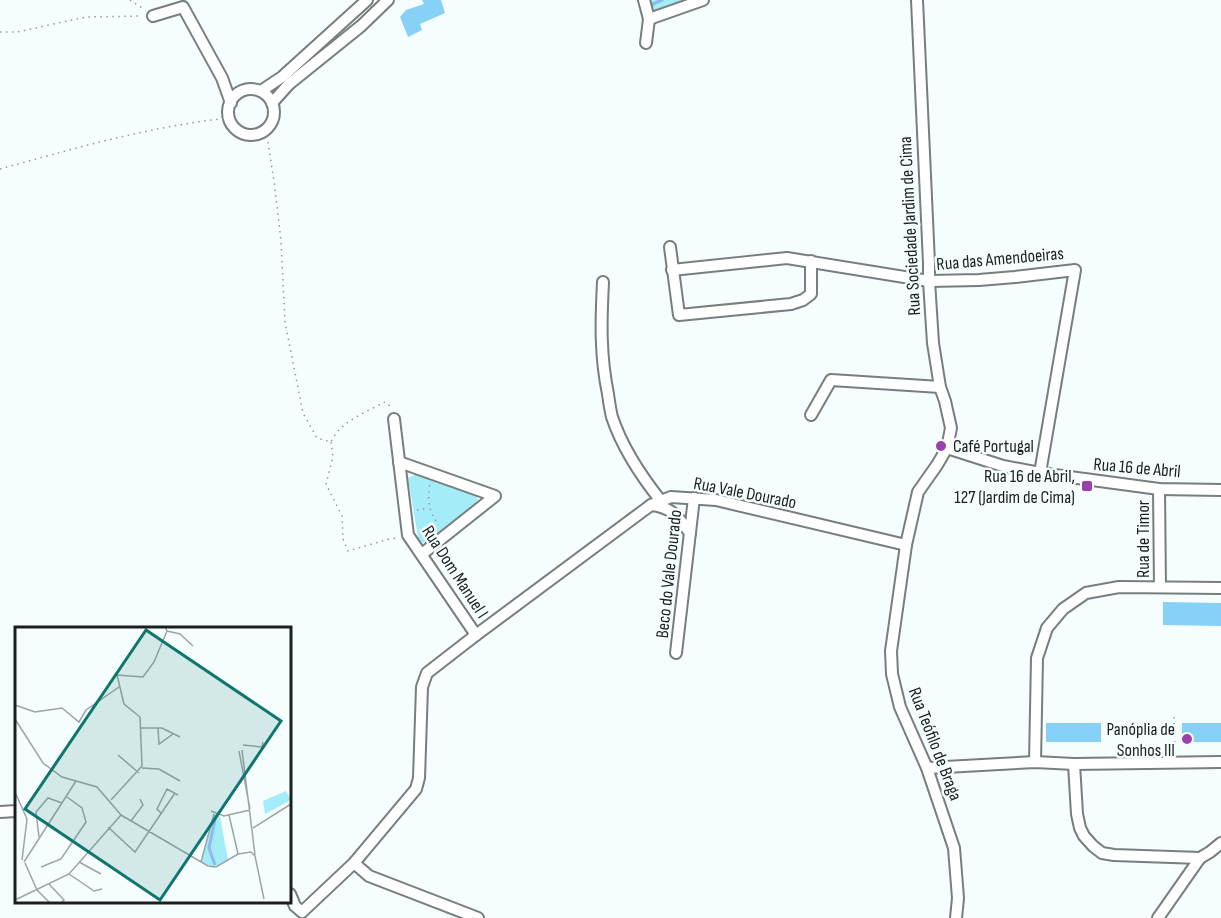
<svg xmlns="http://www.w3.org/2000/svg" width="1221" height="918" font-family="'Sofia Sans Condensed',sans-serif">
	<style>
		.green { fill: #a5ecf9 }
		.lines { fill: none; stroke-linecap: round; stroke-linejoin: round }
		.stream { stroke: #8cb9ee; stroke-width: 3 }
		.building { fill: #87d1f6 }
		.minor-casing { stroke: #777e7f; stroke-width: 14 }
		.path { stroke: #93999a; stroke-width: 1.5; stroke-dasharray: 1.5 4.5; stroke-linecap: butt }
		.minor { stroke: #fff; stroke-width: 10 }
		.poi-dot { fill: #9942ae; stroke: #f5fdfe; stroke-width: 2 }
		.labels { text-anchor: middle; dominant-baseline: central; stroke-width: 5; stroke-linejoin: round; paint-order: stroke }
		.street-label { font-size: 18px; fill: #1c1e1f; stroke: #f5fdfe }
		.poi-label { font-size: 18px; fill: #1c1e1f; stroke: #f5fdfe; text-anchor: end }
		.inset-river { fill: none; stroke: #8cb9ee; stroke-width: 3 }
		.inset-road { fill: none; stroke: #9ea4a5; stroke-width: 1.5 }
		.view { fill: #0f766e; fill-opacity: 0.15; stroke: #0f766e; stroke-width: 3 }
		.inset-edge { fill: none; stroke: #1c1e1f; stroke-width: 3 }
	</style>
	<rect width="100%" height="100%" fill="#f5fdfe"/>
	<g class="green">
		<path d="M645 0H703L649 19Z"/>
		<path d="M419 473 477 496 478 500 428 543 419 542 418 537 408 478Z"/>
	</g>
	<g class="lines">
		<path class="stream" d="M648 6 662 0"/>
	</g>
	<g class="building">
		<path d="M422 0H441L445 13 420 24 422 30 408 37 400 17 406 10 424 4Z"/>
		<path d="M1163 602 1221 603V626L1163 625Z"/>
		<rect x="1046" y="723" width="55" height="19"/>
		<rect x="1182" y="723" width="39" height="19"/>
	</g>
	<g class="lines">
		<defs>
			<g id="minor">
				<path d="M644 0 649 19 646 43"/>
				<path d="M917 0 929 263V281L933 343 940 387 945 401 951 428 947 448 937 465 918 492 906 545 891 651 892 674 900 707 927 768 954 848 958 898 956 918"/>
				<path d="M153 16 183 7 222 78 231 103"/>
				<path d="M649 19 703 0"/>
				<circle cx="251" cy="112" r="23"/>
				<path d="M261 91 282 77 367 0"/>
				<path d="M272 103 289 84 361 26 388 0"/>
				<path d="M670 247 679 315 791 304 803 300 811 294V261"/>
				<path d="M672 270 787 258 929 281 979 280 1015 277 1075 270 1040 473"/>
				<path d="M603 282C601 321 600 355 608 394 609 401 610 409 612 417 622 447 641 476 661 501"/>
				<path d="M811 415 831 380 940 387"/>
				<path d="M394 419 408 535 476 635"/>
				<path d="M947 448 1003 466 1040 473 1159 489 1221 490"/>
				<path d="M399 462 495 496 422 554"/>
				<path d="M1159 489 1160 587"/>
				<path d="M651 505C672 507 678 517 690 533"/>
				<path d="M676 653 694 498"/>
				<path d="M1035 762 1037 658 1047 628 1063 609 1086 593 1119 587 1221 588"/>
				<path d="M1074 764 1077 814 1080 828 1084 836 1093 846 1102 853 1114 855 1200 858 1210 852 1221 843"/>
				<path d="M927 768 1035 762 1074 764 1221 762"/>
				<path d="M0 812 16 811"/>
				<path d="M354 863 369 876 478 918"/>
				<path d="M290 894 295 906 302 912 354 863 416 789 419 778 422 687 427 673 476 635 651 505 671 497 716 500 906 545"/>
				<path d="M1158 918 1200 858"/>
			</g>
		</defs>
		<use href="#minor" class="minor-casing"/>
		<g class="path">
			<path d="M130 0 145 10"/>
			<path d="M0 32H17L86 17 141 16"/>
			<path d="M266 130 274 181 281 241 285 322 303 413 317 438 331 442C333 438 336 433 339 430 349 419 371 409 385 402L390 406 391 410"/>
			<path d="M0 169C76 148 151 126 229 118"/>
			<path d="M331 442 333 457 326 484 342 516 343 539 348 551 389 539 397 538"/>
			<path d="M430 485C427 500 429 513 439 525"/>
			<path d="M417 510 429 508"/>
			<path d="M1174 717 1175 752"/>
		</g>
		<use href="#minor" class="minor"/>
	</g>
	<g class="poi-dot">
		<circle cx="941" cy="446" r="6"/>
		<rect x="1081" y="480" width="12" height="12" rx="3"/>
		<circle cx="1187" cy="739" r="6"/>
	</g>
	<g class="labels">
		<g class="street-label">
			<text transform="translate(910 226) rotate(-93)">Rua Sociedade Jardim de Cima</text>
			<text transform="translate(1000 259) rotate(-5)">Rua das Amendoeiras</text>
			<text transform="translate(1137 468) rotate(5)">Rua 16 de Abril</text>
			<text transform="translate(745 493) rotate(11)">Rua Vale Dourado</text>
			<text transform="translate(1143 539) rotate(-90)">Rua de Timor</text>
			<text transform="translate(455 572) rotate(57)">Rua Dom Manuel I</text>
			<text transform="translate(669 574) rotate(-84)">Beco do Vale Dourado</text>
			<text transform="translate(935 744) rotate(69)">Rua Teófilo de Braga</text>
		</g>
		<g class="poi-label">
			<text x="953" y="446" text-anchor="start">Café Portugal</text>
			<text x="1075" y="476">Rua 16 de Abril,<tspan x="1075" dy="21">127 (Jardim de Cima)</tspan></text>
			<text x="1175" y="729">Panóplia de<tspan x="1175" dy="21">Sonhos III</tspan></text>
		</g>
	</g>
	<g transform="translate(15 627)">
		<rect width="276" height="276" fill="#f5fdfe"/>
		<path d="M271 164 276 173 250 187 248 174ZM199 187 205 189 213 233 198 240 186 235Z" fill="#a5ecf9"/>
		<path class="inset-river" d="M200 238 194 221 201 188"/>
		<path class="inset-road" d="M152 4 165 7 178 19M0 78 20 85 47 81 64 95 71 83 104 60M0 92 28 136 47 150 82 160 106 188M126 101H147L165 110M143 101 144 117 158 107M228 118 247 120 248 115M227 123 240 228M224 124 235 182M103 128 124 146M127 141 144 142 165 154M0 165 12 192 7 233M96 173 127 139 125 90 109 77 102 48 128 50 139 35 152 4 150 0M196 184 209 189 235 183M147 187 142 182 152 162 163 168M106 188 193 239 201 240 223 227 236 225 240 229 249 272M214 188 223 227M116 194 128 178 125 172M93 200 120 225 160 166M238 201 276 177M24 210 21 185 33 171 47 176M9 235 61 154M64 235 86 247M186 235 199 187M10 236 22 263 35 276M26 240 46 232 71 195 67 181 52 170M54 247 79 264 87 262M34 257 49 273 46 276M0 273 54 247 106 188"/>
		<path class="view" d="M131 3 266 94 145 273 10 182Z"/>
		<rect width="276" height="276" class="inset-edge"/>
	</g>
</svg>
